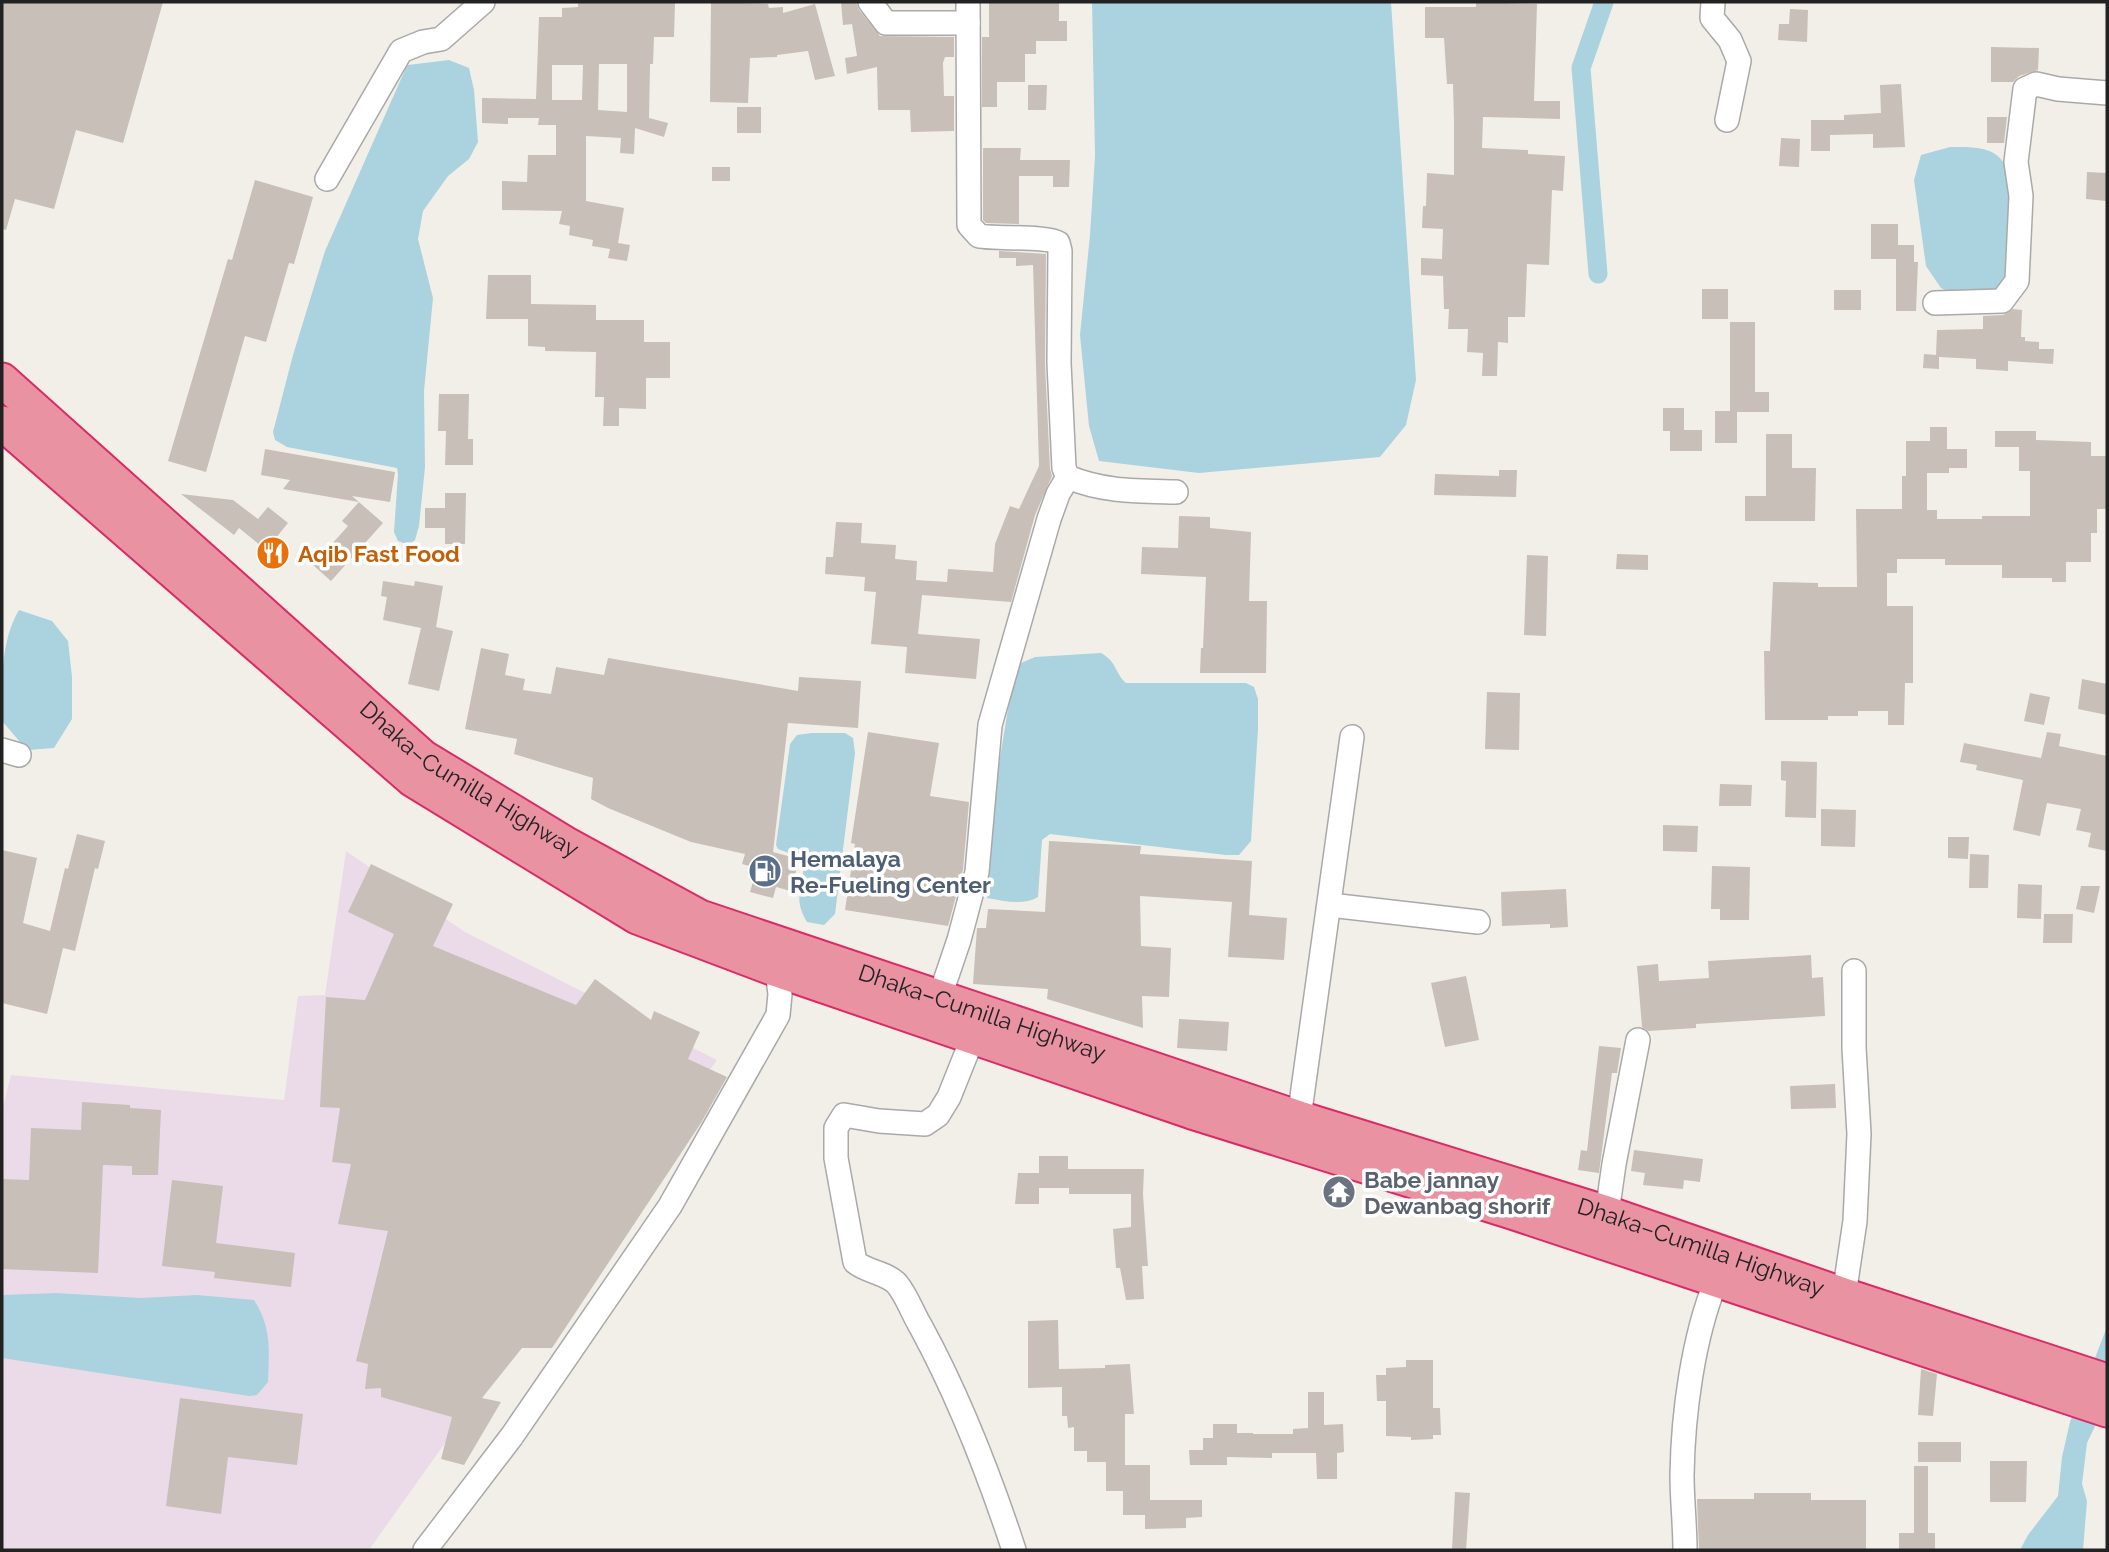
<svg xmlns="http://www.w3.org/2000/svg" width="2109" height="1552" font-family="Raleway,sans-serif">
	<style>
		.industrial { fill: #ebdbe8 }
		.water { fill: #aad3df }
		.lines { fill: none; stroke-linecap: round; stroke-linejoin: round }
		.canal { stroke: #aad3df; stroke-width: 19 }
		.building { fill: #c7bfb8; fill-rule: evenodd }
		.minor-casing { stroke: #a9a9a9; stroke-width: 26 }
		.highway-casing { stroke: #dc2a67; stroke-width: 37 }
		.minor { stroke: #fff; stroke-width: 23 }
		.highway { stroke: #e892a2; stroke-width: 33 }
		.labels { text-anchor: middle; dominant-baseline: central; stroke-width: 7; stroke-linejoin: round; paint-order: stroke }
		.food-label { font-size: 23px; font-weight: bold; fill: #c56008; stroke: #fff; text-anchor: start }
		.street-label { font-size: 23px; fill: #222; stroke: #fff }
		.service-label { font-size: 23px; font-weight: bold; fill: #4e5e75; stroke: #fff; text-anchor: start }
		.worship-label { font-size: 23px; font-weight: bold; fill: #5b616d; stroke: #fff; text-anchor: start }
	</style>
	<rect width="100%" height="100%" fill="#f2efe9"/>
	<path class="industrial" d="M346 851 465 932 717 1060 369 1550H2V1111L11 1075 284 1100 298 996 325 995Z"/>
	<g class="water">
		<path d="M1092 2H1391L1416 380 1406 425 1380 457 1199 473 1099 461 1089 426 1080 335 1090 235 1095 156Z"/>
		<path d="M449 60 469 68 474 90 478 142 469 159 448 176 423 211 418 239 433 298 424 391 425 467 419 526 415 540 409 545 398 541 394 532 398 474 397 468 287 447 275 440 273 432 293 355 325 251 405 70 408 65Z"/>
		<path d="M1950 147C1981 147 2003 146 2011 181L2009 277 1995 293H1951L1941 288 1926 266 1914 180 1921 155Z"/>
		<path d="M19 610 52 621 68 641 72 677V719L54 748 27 750 2 721C2 683 0 642 19 610Z"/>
		<path d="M1101 653C1118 663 1114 672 1126 683H1246L1254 687 1258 699V729L1251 841 1239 855H1226L1050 834 1042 840 1038 897C1023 906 1004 901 987 898L986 868 994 794 1013 679 1021 663 1035 657Z"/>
		<path d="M812 733H845L853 738 855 753 835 914 824 925 807 922C791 896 805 885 804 859L778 849 776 845 790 744 797 735Z"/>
		<path d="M56 1293 141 1298 197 1295 254 1300C272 1328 269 1350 268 1382L257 1395 249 1396 2 1358V1295Z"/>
		<path d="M2107 1327V1401L2087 1443 2082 1484 2087 1501 2083 1550H2020L2028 1535 2058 1496 2062 1457 2070 1422Z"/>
	</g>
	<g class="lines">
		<path class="canal" d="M1598 274 1581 68 1604 2"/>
	</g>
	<g class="building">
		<path d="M2 2H163L123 143 76 130 54 209 15 199 6 230 2 229Z"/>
		<path d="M578 2H675L674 37H654L653 64H650L649 118 668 123 664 137 635 128 634 154 620 153 621 138 586 136V201L624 208 618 243 630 245 627 261 608 258 610 249 592 246 593 240 569 235 570 226 559 224 562 211 502 210V181L527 182 528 155H556V125H538L539 118H508V124L482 123V98L536 99 539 17H562V8L578 7ZM599 64H627V112L598 110ZM552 65H583L582 100H552Z"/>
		<path d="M711 2 768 4 769 8 783 7V13L815 4 835 76 815 80 808 51 777 55V57L750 58 748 103 710 102Z"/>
		<path d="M841 2H856L859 10 880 36 954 37V57H945L943 63 944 96H954V131L911 132 910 110H878L877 67 847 74 845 58 857 56 852 24 843 25Z"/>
		<path d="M989 2H1059V21H1067V41H1036V54H1025V82H997V107H982V37H989Z"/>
		<path d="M1476 2 1537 4 1534 101H1560V119L1483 117 1482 148 1528 150V154L1565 156 1563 191 1552 190 1549 265 1527 264 1525 317H1508V343L1498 342 1497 376H1482L1483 353 1467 352 1468 329H1448L1449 309H1444L1443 276 1421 275V258L1442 259 1443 229 1422 228 1423 206H1426L1427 173 1454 175V122L1453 84H1447L1444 38H1425V7H1476Z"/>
		<path d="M1790 9 1808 10 1807 42 1778 40 1779 24H1789Z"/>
		<path d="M1991 47 2039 48 2038 70 2019 76 2013 82H1991Z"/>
		<path d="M1901 84 1905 147 1873 148V134L1830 135V151H1811V120H1844V115L1881 113 1880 85Z"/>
		<path d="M1028 85H1047L1046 110H1028Z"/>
		<rect x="737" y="107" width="24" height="26"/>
		<path d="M1987 117H2007L2004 143H1987Z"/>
		<path d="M1781 138 1800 139 1799 167 1779 166Z"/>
		<path d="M983 148H1021L1020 160H1070L1069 187H1053V176H1019V224L986 223 983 220Z"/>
		<rect x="712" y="167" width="18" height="14"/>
		<path d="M2087 172 2107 173 2106 201 2086 199Z"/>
		<path d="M255 180 313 197 294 264 289 263 266 342 245 336 206 472 168 461 228 259 232 260Z"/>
		<path d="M1871 224H1898V245H1914V262H1918L1916 311H1896V259H1871Z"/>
		<path d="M999 251 1046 254 1045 364 1050 469 1052 476 1035 515 1011 602 922 595 918 634 980 639 976 679 905 673 907 647 871 644 876 592 864 591 865 577 825 574 826 557H833L836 522 862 523 861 543 896 545 895 559 917 561 916 580 947 582 948 569 993 572 995 544 1010 506 1019 509 1039 466 1033 265 1016 266V258H999Z"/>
		<path d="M488 275H531V304L596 305V320H644V342H670V378H646V409L619 408V426H603L604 397H595L596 352 545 351V347L528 346V319H486Z"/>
		<rect x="1702" y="289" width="26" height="30"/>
		<rect x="1834" y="290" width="27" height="20"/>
		<path d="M2013 309 2022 310 2021 337H2025V341L2039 342V349H2054L2053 364 2008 361V371L1976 369V359L1939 357V369L1923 368 1924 354 1936 355 1937 330 1983 329V316L2003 315Z"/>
		<path d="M1730 322H1755V392H1769V412H1737V443H1715V411H1730Z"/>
		<path d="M439 394H469L468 439H473V465H445L446 431H438Z"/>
		<path d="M1663 408H1684V430H1702V451H1670V431H1663Z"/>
		<path d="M1930 427H1947V449H1967V468H1949V473H1927V510H1937V519H1982V516H2030V471H2019V447H1995V431H2036V440L2091 442V456H2107V509H2097V533H2091V562H2066V582H2052V578H2002V565H1945V559H1897V573H1887V606H1913V683H1905L1904 725H1888V711H1858V716H1828V720H1765L1764 651H1770L1773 582 1818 583V587H1857L1856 509H1902V476H1906V441H1930Z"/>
		<path d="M1766 434H1792V468H1816L1815 521H1745V496H1766Z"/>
		<path d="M265 449 395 472 390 502 352 496 383 523 331 581 313 565 348 526 342 521 359 502 283 489 290 480 261 475Z"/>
		<path d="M1499 470H1517L1516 497 1434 495 1435 474 1499 476Z"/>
		<path d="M445 493H466L465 544H445V528H425V508H445Z"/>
		<path d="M181 494 233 500 258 519 268 507 288 523 266 550 239 528 234 535Z"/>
		<path d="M1179 516 1210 517V528L1251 532 1249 601H1267L1266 673H1200L1201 648H1203L1206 577 1141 574 1142 547 1178 548Z"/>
		<path d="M1617 554 1648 555V570L1616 569Z"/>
		<path d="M1527 555 1548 556 1546 636 1524 635Z"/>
		<path d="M383 581 414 586 415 581 443 586 436 627 453 631 439 691 408 684 421 628 383 620 387 597 381 596Z"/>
		<path d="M481 648 509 654 505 675 525 679 523 690 551 694 556 667 604 675 608 658 798 691 799 677 861 681 858 728 788 723 773 852 799 859 791 891 776 887 773 898 750 892 757 868 742 864 745 854 691 842 608 808 591 799 593 778 514 754 517 739 465 729Z"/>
		<path d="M2082 679 2107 684V715L2078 709Z"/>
		<path d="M1487 692 1520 693 1519 750 1485 749Z"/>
		<path d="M2030 693 2050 697 2044 725 2024 721Z"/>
		<path d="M868 732 939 743 930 796 969 802 963 870 948 926 845 910 855 844 851 843Z"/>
		<path d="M2047 732 2061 734 2059 746 2107 756V851L2088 847 2091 833 2076 830 2081 809 2047 803 2040 836 2013 830 2023 780 1976 770 1977 765 1960 762 1964 743 2041 758Z"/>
		<path d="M1781 761 1817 762 1816 818 1785 817 1786 781 1781 780Z"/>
		<path d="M1720 784 1752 785 1751 806H1719Z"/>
		<path d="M1821 809 1856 810 1855 847 1821 846Z"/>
		<path d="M1663 825 1698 826 1697 852 1663 851Z"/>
		<path d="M77 834 105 841 98 869 95 868 75 951 63 948 47 1014 2 1003V850L37 858 23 923 50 931 65 868 68 869Z"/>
		<path d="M1948 837H1969L1968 859 1948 858Z"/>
		<path d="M1049 841 1141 846 1140 854 1252 861 1249 915 1287 918 1284 960 1228 957 1232 902 1140 896 1141 946 1171 948 1169 997 1142 996 1143 1028 1047 999 1048 989 973 984 977 928H986L988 909 1045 912Z"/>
		<path d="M1970 854 1989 855 1988 888H1969Z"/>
		<path d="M371 864 453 904 433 946 576 1005 595 979 651 1020 654 1011 700 1032 688 1059 727 1077 701 1123 552 1348H522L482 1398 501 1402 464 1465 441 1459 452 1417 381 1397V1388L365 1389 368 1364 356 1361 388 1231 338 1224 351 1164 332 1162 340 1108 320 1107 326 997 365 1000 394 934 348 912Z"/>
		<path d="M1712 866 1750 867 1749 920H1720V909H1711Z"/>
		<path d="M2018 884 2042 885 2041 919 2017 918Z"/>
		<path d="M2081 886H2100L2094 913 2076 909Z"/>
		<path d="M1566 889 1568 927 1550 928V924L1502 926 1501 892Z"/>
		<path d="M2044 914H2073L2072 943H2043Z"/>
		<path d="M1811 955 1812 978 1823 977 1825 1016 1696 1024V1028L1648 1031 1642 1027 1637 966 1658 964 1659 981 1709 978 1708 961Z"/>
		<path d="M1466 976 1479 1040 1445 1047 1431 983Z"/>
		<path d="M1179 1019 1229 1022 1227 1051 1177 1048Z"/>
		<path d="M1599 1046 1621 1048 1617 1073H1612L1599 1173 1578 1170 1581 1150 1587 1151Z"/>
		<path d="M1835 1084 1836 1108 1791 1109 1790 1086Z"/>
		<path d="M82 1102 130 1105V1108L161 1110 158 1175H132V1166L103 1165 98 1273 2 1269V1179L29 1180 31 1128 81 1130Z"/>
		<path d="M1634 1150 1703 1159 1700 1182 1684 1180 1683 1189 1643 1185 1645 1173 1631 1171Z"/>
		<path d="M1039 1156H1068V1169H1144L1143 1194 1148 1266H1142L1144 1299 1126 1300 1120 1268H1116L1113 1229 1131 1227V1194H1069V1188H1039V1204H1015L1018 1173H1039Z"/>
		<path d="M1329 1179 1350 1182 1348 1205 1327 1203Z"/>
		<path d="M172 1180 223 1186 216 1243 295 1253 291 1287 214 1278 215 1272 162 1266Z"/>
		<path d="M1058 1320 1059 1369 1105 1368V1365L1130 1364 1134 1414H1125V1465H1150V1500H1202V1517L1186 1518V1528L1145 1529V1515H1123V1491H1106V1462H1087V1451H1074V1427L1068 1428 1067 1416H1062V1387L1028 1388V1321Z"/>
		<path d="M1406 1360H1433V1408H1440L1441 1435H1433V1439L1411 1440V1437L1386 1436V1401H1377L1376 1375H1386V1368L1406 1367Z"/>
		<path d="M1921 1369 1937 1374 1933 1416 1918 1415Z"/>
		<path d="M1308 1392H1324V1425L1343 1424 1344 1452 1337 1453V1479H1317L1316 1453H1272V1458L1227 1457V1465H1190L1189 1450H1203V1438H1213V1424H1237V1433H1253V1434H1293V1429L1308 1428Z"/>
		<path d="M180 1398 303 1414 297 1465 228 1457 221 1514 166 1506Z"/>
		<rect x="1918" y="1442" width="43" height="20"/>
		<path d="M1990 1461H2027L2026 1502H1990Z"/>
		<path d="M1914 1466H1928V1533H1935V1550H1899V1533H1914Z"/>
		<path d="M1455 1492 1470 1493 1466 1550H1452Z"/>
		<path d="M1754 1493H1811V1500H1866V1550H1699L1697 1499H1754Z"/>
	</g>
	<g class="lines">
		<defs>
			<g id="minor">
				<path d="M870 2 886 23H968"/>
				<path d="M968 2 969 225 979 236C996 239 1048 236 1058 243L1060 251 1059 363 1064 468 1068 477C1103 492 1139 491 1176 492"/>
				<path d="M1713 2 1712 18 1730 40 1739 61 1727 120"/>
				<path d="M327 179 401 51 423 42 441 39 483 2"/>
				<path d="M1935 303 2002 301 2017 281 2021 196 2016 162 2025 89 2036 84 2058 89 2107 93"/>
				<path d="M2 750 19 755"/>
				<path d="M1330 905 1478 922"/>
				<path d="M939 999 959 940 977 872 990 725 1049 519 1058 494 1068 477"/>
				<path d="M973 1037 949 1097 938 1115 925 1124 879 1121 844 1115 836 1128V1158L855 1262C867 1272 887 1273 897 1284 907 1296 913 1314 921 1327 959 1397 989 1474 1014 1550"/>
				<path d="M1299 1118 1352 737"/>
				<path d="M1607 1213 1614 1164 1638 1040"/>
				<path d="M1844 1295 1855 1221 1859 1134 1854 1048V971"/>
				<path d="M425 1550 512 1436 670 1206 778 1015 780 994 777 970"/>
				<path d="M1685 1550C1685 1525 1682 1500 1682 1475 1683 1413 1693 1338 1716 1281"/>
			</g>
			<g id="highway">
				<path id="s1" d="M2 380 423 757 568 845 700 917 1299 1118 1607 1213 1844 1295 2107 1381"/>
				<path d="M2 423 413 780 637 917 777 970 1192 1112 1512 1212 2107 1410"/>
			</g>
		</defs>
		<use href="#minor" class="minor-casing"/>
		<use href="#highway" class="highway-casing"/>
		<use href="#minor" class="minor"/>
		<use href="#highway" class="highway"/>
	</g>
	<defs>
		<symbol id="restaurant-disc" viewBox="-11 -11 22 22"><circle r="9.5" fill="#e8710a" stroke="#fff"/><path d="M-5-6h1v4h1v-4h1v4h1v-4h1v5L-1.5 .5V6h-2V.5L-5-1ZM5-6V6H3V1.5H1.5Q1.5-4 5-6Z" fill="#fff"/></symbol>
		<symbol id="fuel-disc" viewBox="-11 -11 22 22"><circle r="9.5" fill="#5c6f8a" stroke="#fff"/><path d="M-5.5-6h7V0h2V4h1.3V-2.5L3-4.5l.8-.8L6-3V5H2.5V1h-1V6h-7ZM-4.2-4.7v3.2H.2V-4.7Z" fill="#fff"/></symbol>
		<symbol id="temple-disc" viewBox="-11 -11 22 22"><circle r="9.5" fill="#6b7280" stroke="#fff"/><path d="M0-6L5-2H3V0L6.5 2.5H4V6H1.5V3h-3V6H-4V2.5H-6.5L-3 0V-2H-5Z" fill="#fff"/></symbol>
	</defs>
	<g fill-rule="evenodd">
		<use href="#restaurant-disc" x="254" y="534" width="38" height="38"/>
		<use href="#fuel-disc" x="746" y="852" width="38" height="38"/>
		<use href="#temple-disc" x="1320" y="1173" width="38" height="38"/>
	</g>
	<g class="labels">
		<g class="food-label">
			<text x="298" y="553">Aqib Fast Food</text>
		</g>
		<g class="street-label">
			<text stroke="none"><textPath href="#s1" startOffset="616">Dhaka–Cumilla Highway</textPath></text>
			<text stroke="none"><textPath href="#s1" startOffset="1183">Dhaka–Cumilla Highway</textPath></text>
			<text stroke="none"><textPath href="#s1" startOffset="1939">Dhaka–Cumilla Highway</textPath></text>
		</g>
		<g class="service-label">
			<text x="790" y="858">Hemalaya<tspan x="790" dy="26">Re-Fueling Center</tspan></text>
		</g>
		<g class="worship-label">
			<text x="1364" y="1179">Babe jannay<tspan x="1364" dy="26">Dewanbag shorif</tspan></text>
		</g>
	</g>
	<rect width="2109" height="1552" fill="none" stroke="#222222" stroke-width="7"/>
</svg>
